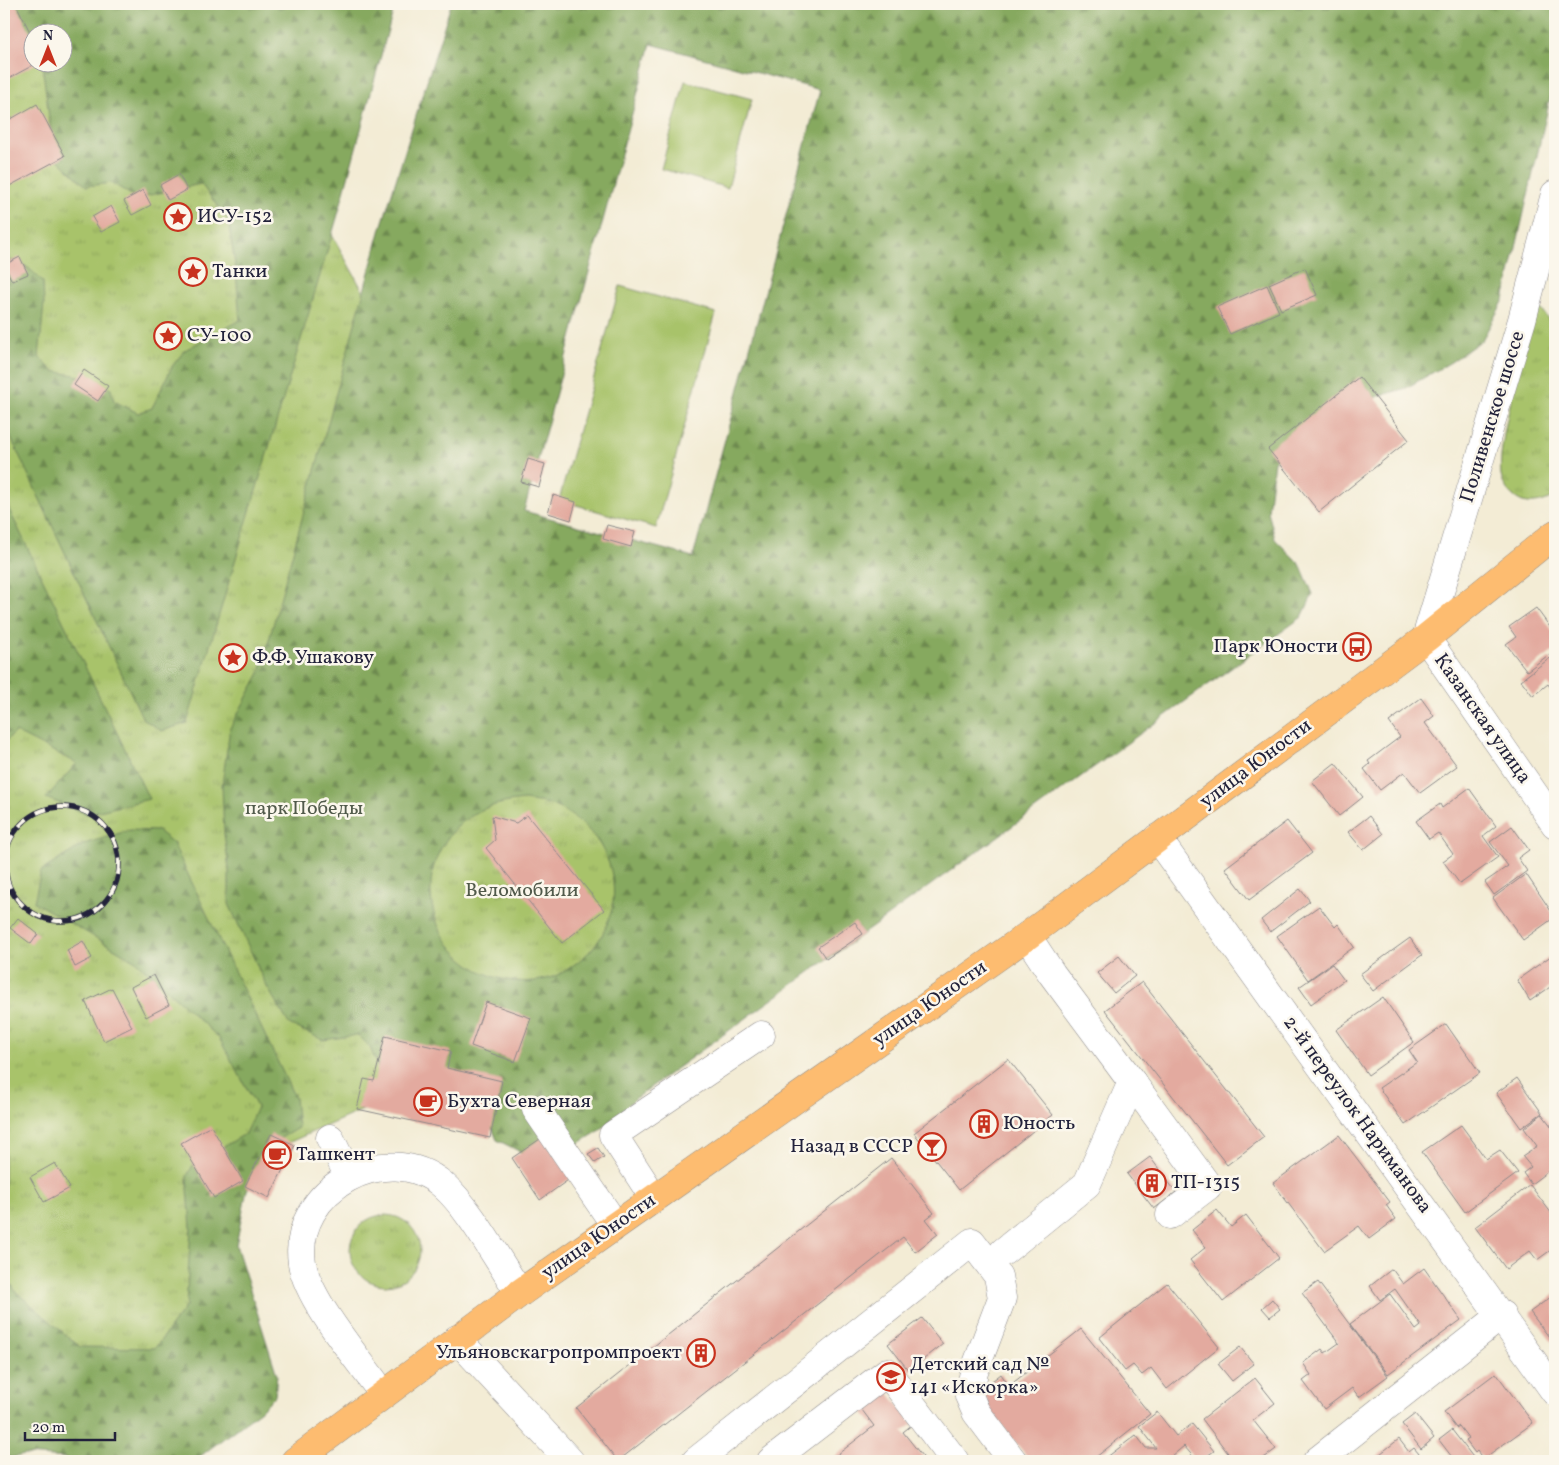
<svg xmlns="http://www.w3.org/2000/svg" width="1559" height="1465" font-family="Vollkorn,serif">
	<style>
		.grass { fill: url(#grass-tufts); stroke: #657252; fill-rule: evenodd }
		.forest { fill: url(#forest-firs); stroke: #54664c; fill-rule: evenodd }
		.garden { fill: #a8c36a; stroke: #657252 }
		.building { fill: #e3aa9f }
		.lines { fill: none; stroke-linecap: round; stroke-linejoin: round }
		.minor-casing { stroke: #8a8788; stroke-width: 29 }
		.major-casing { stroke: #8a8788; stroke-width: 29 }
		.minor { stroke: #fff; stroke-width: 28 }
		.major { stroke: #fdbc6f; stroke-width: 28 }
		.rail-casing { stroke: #22223b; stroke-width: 5.5 }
		.rail { stroke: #fbf7ec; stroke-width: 4; stroke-dasharray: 11; stroke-linecap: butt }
		.labels { text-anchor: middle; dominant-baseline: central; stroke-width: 5; stroke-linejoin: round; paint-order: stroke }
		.poi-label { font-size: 20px; fill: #22223b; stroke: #fbf7ec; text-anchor: start }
		.street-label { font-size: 20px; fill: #22223b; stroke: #fbf7ec }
		.park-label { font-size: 20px; fill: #515a4b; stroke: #fbf7ec }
	</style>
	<defs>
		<pattern id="grass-tufts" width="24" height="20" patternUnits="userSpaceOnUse" patternTransform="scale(1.25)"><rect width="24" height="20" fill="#a8c36a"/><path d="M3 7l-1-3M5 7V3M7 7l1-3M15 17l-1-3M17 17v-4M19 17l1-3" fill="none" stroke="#90a75d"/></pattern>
		<pattern id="forest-firs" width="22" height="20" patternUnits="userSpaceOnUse" patternTransform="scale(1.25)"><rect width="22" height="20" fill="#86a95e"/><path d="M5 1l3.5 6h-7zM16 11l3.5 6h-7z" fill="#6d894f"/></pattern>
	</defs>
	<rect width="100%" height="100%" fill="#fbf7ec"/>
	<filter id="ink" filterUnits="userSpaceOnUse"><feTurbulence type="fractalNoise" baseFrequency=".02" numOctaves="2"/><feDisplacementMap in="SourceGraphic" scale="10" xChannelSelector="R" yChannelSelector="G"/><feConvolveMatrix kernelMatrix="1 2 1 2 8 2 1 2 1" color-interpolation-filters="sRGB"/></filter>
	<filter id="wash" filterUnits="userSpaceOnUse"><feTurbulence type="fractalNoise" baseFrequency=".0096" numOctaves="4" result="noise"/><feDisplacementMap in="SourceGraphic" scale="20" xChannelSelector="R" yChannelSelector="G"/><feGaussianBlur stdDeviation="1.12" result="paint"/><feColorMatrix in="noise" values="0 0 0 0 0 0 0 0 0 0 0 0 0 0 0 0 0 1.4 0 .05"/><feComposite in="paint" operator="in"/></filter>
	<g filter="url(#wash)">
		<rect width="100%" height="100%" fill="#f3ecd5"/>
		<g class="grass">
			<path d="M4 4H205L749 992 390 1098 265 1153 243 1194 233 1245 101 1436 4 1293ZM32 32H62V62H32Z"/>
			<path d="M1535 307H1539L1555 328V495C1546 502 1534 505 1523 502 1514 499 1505 489 1502 480 1493 452 1527 341 1535 307Z"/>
			<circle cx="385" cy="1250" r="35"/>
		</g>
		<g class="forest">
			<path d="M4 4H395L337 218 187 723 162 731 143 719 4 423V260C22 259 31 270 43 282L44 303 39 357 53 371 95 379 111 389 114 401 138 413 152 408 173 365 185 350 240 320 236 271 228 220 201 184 136 198 112 183 86 186 54 156 42 63 62 62V32H32V40L15 22 4 19Z"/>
			<path d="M451 4H1555V77L1504 300 1482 340 1451 362 1406 388 1353 404 1309 433 1274 461 1268 511 1275 539 1300 564 1313 594 1302 617 637 1097 599 1131 563 1153 529 1156 497 1140 489 1120 378 1068 370 1047 358 1035 323 1040 289 1024 267 987 229 904V869L224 834 222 785 230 728 260 673 381 228ZM651 44 820 90 693 557 524 511ZM525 800C534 802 545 802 554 806 592 822 618 860 613 902 613 909 609 917 607 924 600 945 583 959 565 971 551 980 531 983 514 981 430 972 399 864 471 816 487 805 505 802 525 800Z"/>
			<path d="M4 499 149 799 87 814 46 798 77 763 15 732 4 743Z"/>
			<path d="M130 830 158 831 173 843 295 1098 298 1128 279 1139 247 1190 236 1245 277 1375 275 1396 261 1410 194 1461H68L65 1458 25 1455 4 1459V1270L15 1291 80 1347 155 1348 186 1306 191 1228 187 1176 193 1165 245 1134 257 1107 219 1038 136 961 34 902 41 871 84 844Z"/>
		</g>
		<g class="garden">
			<path d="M685 81 752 99 728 188 661 169Z"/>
			<path d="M620 286 716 313 656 528 559 500Z"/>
		</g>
		<g id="blocks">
			<g class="building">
				<path d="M4 4H16L32 36V62H39L4 81Z"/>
				<path d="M37 104 65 156 4 189V123Z"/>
				<path d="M179 174 187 190 168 200 160 185Z"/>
				<path d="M143 190 151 205 132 215 124 201Z"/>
				<path d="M111 206 120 222 101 232 92 217Z"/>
				<path d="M20 257 28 274 12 281 4 265Z"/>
				<path d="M1305 268 1317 295 1281 310 1269 284Z"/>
				<path d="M1267 285 1279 312 1230 334 1217 307Z"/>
				<path d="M84 370 108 386 98 401 74 385Z"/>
				<path d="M1359 377 1409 440 1319 512 1268 449Z"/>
				<path d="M528 459 545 464 539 487 521 482Z"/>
				<path d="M553 495 576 502 571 520 548 513Z"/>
				<path d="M607 525 635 532 631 547 603 539Z"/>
				<path d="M1536 608 1555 634V650L1527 671 1506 644 1516 637 1509 627Z"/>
				<path d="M1550 658 1555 665V694L1548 684 1533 696 1521 680Z"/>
				<path d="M1421 698 1434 716 1425 723 1457 766 1420 793 1404 772 1380 790 1364 769 1370 764 1368 761 1400 737 1389 722Z"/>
				<path d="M1335 763 1363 797 1339 816 1312 781Z"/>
				<path d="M1469 788 1496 826 1483 836 1498 857 1460 884 1443 861 1453 854 1438 833 1429 839 1416 821 1440 804 1442 808Z"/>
				<path d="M527 815 604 910 562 943 486 848 495 840 492 816 516 823Z"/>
				<path d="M1369 816 1383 834 1363 850 1348 832Z"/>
				<path d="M1287 821 1312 853 1249 900 1225 868Z"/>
				<path d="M1512 826 1529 850 1518 858 1527 871 1494 895 1485 882 1508 866 1490 842Z"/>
				<path d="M1526 874 1555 917 1523 940 1493 898Z"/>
				<path d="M1300 889 1310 901 1270 932 1261 920Z"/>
				<path d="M1319 906 1335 927 1338 924 1354 947 1308 980 1277 936Z"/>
				<path d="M18 918 38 934 31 944 10 928Z"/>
				<path d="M855 922 863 934 826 959 818 947Z"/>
				<path d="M1410 938 1422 955 1373 991 1360 974Z"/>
				<path d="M83 941 92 958 75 967 67 950Z"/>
				<path d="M1555 953V989L1553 985 1530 1001 1517 980Z"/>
				<path d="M1119 956 1135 976 1114 993 1097 973Z"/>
				<path d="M1332 964 1344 980 1311 1004 1299 987Z"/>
				<path d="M154 975 169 1005 146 1017 131 987Z"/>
				<path d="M1142 982 1264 1137 1227 1165 1105 1010Z"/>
				<path d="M112 988 132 1027 104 1041 85 1001Z"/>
				<path d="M1383 997 1414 1042 1368 1075 1336 1030Z"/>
				<path d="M486 1002 531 1018 515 1062 471 1046Z"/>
				<path d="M1446 1024 1480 1073 1405 1125 1379 1088 1417 1062 1409 1050Z"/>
				<path d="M385 1036 451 1051 447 1068 502 1081 490 1138 357 1109 364 1079 374 1081Z"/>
				<path d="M1008 1059 1053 1115 959 1190 914 1133Z"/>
				<path d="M1517 1078 1542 1113 1521 1128 1496 1093Z"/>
				<path d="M1542 1114 1555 1131V1166L1531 1184 1523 1173 1531 1167 1522 1156 1537 1146 1524 1128Z"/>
				<path d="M1461 1125 1486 1159 1500 1150 1518 1173 1465 1212 1422 1152Z"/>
				<path d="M211 1126 243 1181 214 1198 181 1143Z"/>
				<path d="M271 1134 295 1145 269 1198 245 1186Z"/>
				<path d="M1339 1135 1390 1202 1386 1205 1396 1219 1369 1239 1359 1226 1324 1251 1273 1183Z"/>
				<path d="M543 1137 571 1178 540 1200 512 1158Z"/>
				<path d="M598 1148 604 1157 595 1163 588 1154Z"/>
				<path d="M1150 1157 1176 1192 1154 1209 1127 1174Z"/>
				<path d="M891 1158 934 1213 926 1219 938 1234 915 1252 903 1237 618 1461 576 1408Z"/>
				<path d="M55 1163 70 1188 44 1202 30 1177Z"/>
				<path d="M1530 1185 1555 1218V1247L1537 1260 1530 1251 1506 1269 1475 1227Z"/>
				<path d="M1217 1210 1231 1227 1246 1215 1279 1258 1223 1302 1190 1260 1206 1247 1192 1230Z"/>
				<path d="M1424 1268 1461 1320 1388 1374 1350 1324 1390 1294 1416 1330 1421 1326 1395 1289 1380 1300 1370 1286 1392 1269 1403 1284Z"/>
				<path d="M1318 1282 1388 1376 1359 1397 1352 1388 1324 1409 1303 1381 1311 1375 1303 1363 1322 1349 1325 1353 1339 1343 1302 1293Z"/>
				<path d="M1167 1283 1219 1347 1167 1389 1151 1368 1142 1375 1133 1365 1125 1371 1099 1338Z"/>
				<path d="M1555 1294V1345L1530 1312Z"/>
				<path d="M1272 1299 1280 1309 1270 1317 1262 1308Z"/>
				<path d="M922 1318 943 1344 909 1371 888 1344Z"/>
				<path d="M1081 1329 1150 1414 1091 1461H1031L985 1405 988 1402 979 1391 1001 1374 1009 1386Z"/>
				<path d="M1240 1347 1254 1364 1232 1381 1218 1364Z"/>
				<path d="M1496 1373 1533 1423 1483 1459 1477 1451 1475 1453 1466 1441 1469 1439 1459 1426 1456 1428 1444 1412Z"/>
				<path d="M1255 1378 1275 1403 1253 1420 1276 1449 1260 1461H1234L1202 1419Z"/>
				<path d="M884 1387 913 1424 903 1432 926 1461H829L874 1426 859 1406Z"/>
				<path d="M1157 1412 1176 1436 1192 1424 1214 1451 1200 1461H1197L1184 1446 1166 1461 1162 1455V1461H1102L1136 1435 1146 1448H1156L1139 1426Z"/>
				<path d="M1415 1414 1434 1438 1421 1449 1402 1424Z"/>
				<path d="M1452 1430 1476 1461H1455L1439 1440Z"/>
				<path d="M1399 1439 1409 1452 1414 1448 1425 1461H1371Z"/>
			</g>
		</g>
	</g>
	<g filter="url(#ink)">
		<use href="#blocks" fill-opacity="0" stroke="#8a8788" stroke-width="1"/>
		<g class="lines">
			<defs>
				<g id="minor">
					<path d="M1555 194 1522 320 1426 638 1555 824"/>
					<path d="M1157 838 1555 1392"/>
					<path d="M1132 1082 1208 1186 1170 1215"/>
					<path d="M536 1109 615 1225"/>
					<path d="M330 1138 349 1177"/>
					<path d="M654 1198 613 1135 761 1035"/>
					<path d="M1003 1252 1087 1184 1132 1082 1052 974 1027 936"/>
					<path d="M457 1339 570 1461"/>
					<path d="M383 1394C360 1361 308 1301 302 1263 291 1189 387 1137 443 1185 470 1208 499 1263 520 1293"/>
					<path d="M696 1461 972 1242 998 1276 1002 1298 974 1372 969 1396 976 1412 1013 1461"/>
					<path d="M771 1461 887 1372 955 1461"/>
					<path d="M1317 1461 1502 1315"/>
				</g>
				<path id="major" d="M295 1461 520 1293 1027 936 1426 638 1555 534"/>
			</defs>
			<use href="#minor" class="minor-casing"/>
			<use href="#major" class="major-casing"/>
			<use href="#minor" class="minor"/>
			<use href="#major" class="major"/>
			<defs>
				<circle id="rail" cx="62" cy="864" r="57"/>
			</defs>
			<use href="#rail" class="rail-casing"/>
			<use href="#rail" class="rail"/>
		</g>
	</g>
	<defs>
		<symbol id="sight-ring" viewBox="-11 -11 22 22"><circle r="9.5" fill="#fbf7ec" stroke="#c8321e" stroke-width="1.5"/><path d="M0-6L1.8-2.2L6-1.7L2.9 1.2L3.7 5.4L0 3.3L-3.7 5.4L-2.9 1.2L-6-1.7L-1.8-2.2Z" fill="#c8321e"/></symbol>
		<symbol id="bus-ring" viewBox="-11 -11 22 22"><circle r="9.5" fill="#fbf7ec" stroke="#c8321e" stroke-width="1.5"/><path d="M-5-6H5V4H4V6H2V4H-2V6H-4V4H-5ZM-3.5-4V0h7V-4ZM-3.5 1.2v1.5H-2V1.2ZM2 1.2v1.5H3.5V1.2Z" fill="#c8321e"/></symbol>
		<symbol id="cafe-ring" viewBox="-11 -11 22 22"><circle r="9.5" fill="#fbf7ec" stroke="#c8321e" stroke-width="1.5"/><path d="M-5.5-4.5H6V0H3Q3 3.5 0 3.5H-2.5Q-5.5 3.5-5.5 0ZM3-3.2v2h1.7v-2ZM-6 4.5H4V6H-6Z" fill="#c8321e"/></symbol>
		<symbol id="building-ring" viewBox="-11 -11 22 22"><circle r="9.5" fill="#fbf7ec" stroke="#c8321e" stroke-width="1.5"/><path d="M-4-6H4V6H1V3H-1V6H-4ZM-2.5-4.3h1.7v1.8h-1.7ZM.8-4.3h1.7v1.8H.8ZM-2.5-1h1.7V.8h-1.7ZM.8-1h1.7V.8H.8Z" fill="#c8321e"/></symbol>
		<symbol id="bar-ring" viewBox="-11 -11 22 22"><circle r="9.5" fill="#fbf7ec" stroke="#c8321e" stroke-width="1.5"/><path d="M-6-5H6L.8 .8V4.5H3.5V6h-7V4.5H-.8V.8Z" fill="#c8321e"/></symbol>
		<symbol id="school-ring" viewBox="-11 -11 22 22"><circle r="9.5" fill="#fbf7ec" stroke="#c8321e" stroke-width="1.5"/><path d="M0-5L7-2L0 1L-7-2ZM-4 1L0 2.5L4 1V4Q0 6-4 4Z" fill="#c8321e"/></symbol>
	</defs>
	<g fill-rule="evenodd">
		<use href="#sight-ring" x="162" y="201" width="32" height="32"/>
		<use href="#sight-ring" x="177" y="256" width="32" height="32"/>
		<use href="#sight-ring" x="152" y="320" width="32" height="32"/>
		<use href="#bus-ring" x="1341" y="631" width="32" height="32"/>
		<use href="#sight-ring" x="217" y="642" width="32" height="32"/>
		<use href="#cafe-ring" x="412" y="1086" width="32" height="32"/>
		<use href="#building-ring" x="968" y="1108" width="32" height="32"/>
		<use href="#bar-ring" x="916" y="1131" width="32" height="32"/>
		<use href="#cafe-ring" x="261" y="1139" width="32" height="32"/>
		<use href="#building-ring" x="1136" y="1167" width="32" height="32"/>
		<use href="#building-ring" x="685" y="1337" width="32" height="32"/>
		<use href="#school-ring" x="875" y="1361" width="32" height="32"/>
	</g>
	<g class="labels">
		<g class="poi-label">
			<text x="197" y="217">ИСУ-152</text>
			<text x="212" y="272">Танки</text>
			<text x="187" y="336">СУ-100</text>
			<text x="1338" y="647" text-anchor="end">Парк Юности</text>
			<text x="252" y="658">Ф.Ф. Ушакову</text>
			<text x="447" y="1102">Бухта Северная</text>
			<text x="1003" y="1124">Юность</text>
			<text x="913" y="1147" text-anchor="end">Назад в СССР</text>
			<text x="296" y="1155">Ташкент</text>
			<text x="1171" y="1183">ТП-1315</text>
			<text x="682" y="1353" text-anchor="end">Ульяновскагропромпроект</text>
			<text x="910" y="1365">Детский сад №<tspan x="910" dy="23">141 «Искорка»</tspan></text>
		</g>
		<g class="street-label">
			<text transform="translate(1493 417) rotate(-73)">Поливенское шоссе</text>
			<text transform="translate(1482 719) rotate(55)">Казанская улица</text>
			<text transform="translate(1256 764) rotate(-37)">улица Юности</text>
			<text transform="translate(930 1004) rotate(-35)">улица Юности</text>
			<text transform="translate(1357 1115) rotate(54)">2-й переулок Нариманова</text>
			<text transform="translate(599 1237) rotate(-35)">улица Юности</text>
		</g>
		<g class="park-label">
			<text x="304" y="809">парк Победы</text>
			<text x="522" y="891">Веломобили</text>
		</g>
	</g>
	<rect width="1559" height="1465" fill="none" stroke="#fbf7ec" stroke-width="20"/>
	<g transform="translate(48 48)"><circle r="24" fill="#fbf7ec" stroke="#a4a2a5"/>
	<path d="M0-4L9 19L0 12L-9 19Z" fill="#c8321e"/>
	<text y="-8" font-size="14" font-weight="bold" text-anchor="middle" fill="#22223b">N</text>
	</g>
	<path d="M25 1432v8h90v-8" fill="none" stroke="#22223b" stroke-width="2.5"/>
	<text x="32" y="1432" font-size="15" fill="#22223b" stroke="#fbf7ec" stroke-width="4" paint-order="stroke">20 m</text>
</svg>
